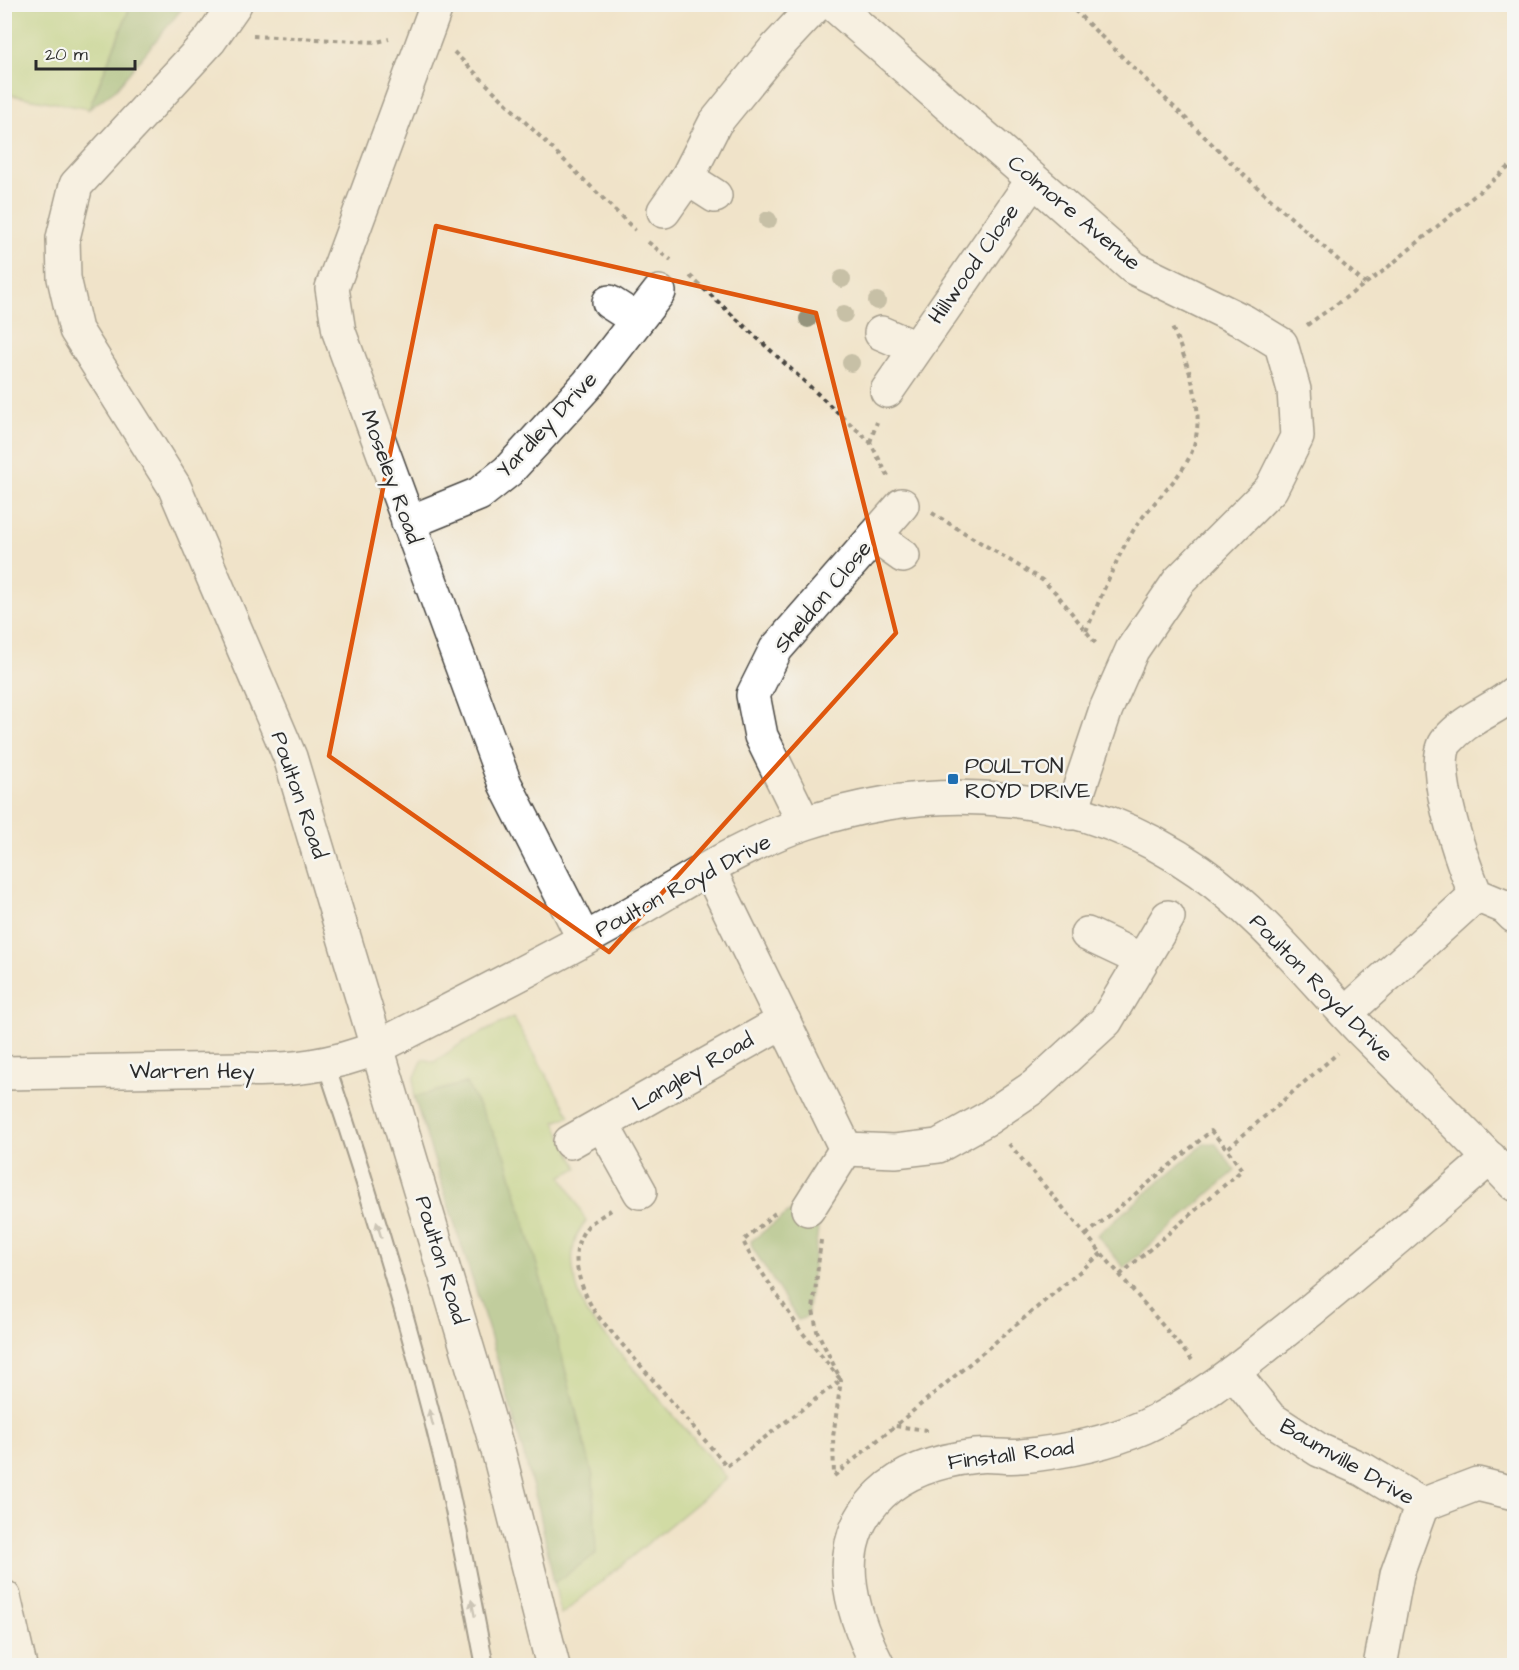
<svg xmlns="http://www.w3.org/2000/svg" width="1519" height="1670" font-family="'Architects Daughter',sans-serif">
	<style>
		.green { fill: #abd079; stroke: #6b7e52; stroke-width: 1.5 }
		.forest { fill: #88b269; stroke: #5a6e4a; stroke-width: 1.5 }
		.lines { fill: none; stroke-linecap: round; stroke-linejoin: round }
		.service-casing { stroke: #494743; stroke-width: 20 }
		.minor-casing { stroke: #494743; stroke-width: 36 }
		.tertiary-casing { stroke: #494743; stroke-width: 36 }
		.path { stroke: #494743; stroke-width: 4; stroke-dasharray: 4.5 4.5; stroke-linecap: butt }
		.service { stroke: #fff; stroke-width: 16 }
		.minor { stroke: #fff; stroke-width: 33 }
		.tertiary { stroke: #fff; stroke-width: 33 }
		.tree { fill: #95947d }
		.oneway { fill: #a0a0a0 }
		.marked { fill: none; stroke: #df570e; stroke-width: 4.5; stroke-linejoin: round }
		.poi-dot { fill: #1f6fb2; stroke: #f6f6f2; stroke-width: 2 }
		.labels { text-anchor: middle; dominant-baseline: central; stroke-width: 5; stroke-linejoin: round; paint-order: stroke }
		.street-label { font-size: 22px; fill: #2b2b2b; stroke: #f6f6f2 }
		.poi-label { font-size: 22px; fill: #2b2b2b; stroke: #f6f6f2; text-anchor: start }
	</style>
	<rect width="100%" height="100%" fill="#f6f6f2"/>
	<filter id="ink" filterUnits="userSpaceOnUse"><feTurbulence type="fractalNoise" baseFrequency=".0167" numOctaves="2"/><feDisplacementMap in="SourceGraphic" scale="12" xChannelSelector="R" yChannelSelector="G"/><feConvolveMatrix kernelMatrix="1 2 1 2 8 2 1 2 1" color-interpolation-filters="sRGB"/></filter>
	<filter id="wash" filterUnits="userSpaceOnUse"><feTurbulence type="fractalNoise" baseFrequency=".008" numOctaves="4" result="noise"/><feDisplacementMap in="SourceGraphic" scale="24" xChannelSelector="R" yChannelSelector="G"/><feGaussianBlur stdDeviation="1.35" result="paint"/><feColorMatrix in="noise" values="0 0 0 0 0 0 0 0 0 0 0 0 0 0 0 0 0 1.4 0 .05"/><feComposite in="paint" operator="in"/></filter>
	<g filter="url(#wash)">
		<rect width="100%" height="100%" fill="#f0e3c9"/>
		<g class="green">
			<path d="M4 5H131L89 109 5 94Z"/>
			<path d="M513 1017 570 1116 555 1122 578 1168 562 1176 586 1221C563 1248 574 1284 586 1313L727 1478 561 1615 539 1509 490 1334 414 1097V1079L423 1059 434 1062 462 1043Z"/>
		</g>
		<g class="forest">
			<path d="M131 5H185L116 89 89 109Z"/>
			<path d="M466 1083 505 1154 550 1311 593 1476 596 1554 554 1583 539 1509 490 1334 414 1097Z"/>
			<path d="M1205 1143 1216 1144 1235 1171 1124 1268 1097 1235Z"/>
			<path d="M796 1207 819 1221 807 1317 798 1320 752 1247 751 1241Z"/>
		</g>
	</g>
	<g filter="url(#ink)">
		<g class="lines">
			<defs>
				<path id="service" d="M326 1064C371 1197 412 1333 445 1469 460 1534 472 1600 485 1666"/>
				<g id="minor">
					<path d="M437 4 332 288 339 332 505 784 584 939"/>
					<path d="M833 4 1134 268 1245 322 1281 344 1294 390 1297 437 1271 489 1179 581 1132 650 1106 709 1071 813"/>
					<path d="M687 178 715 196"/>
					<path d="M664 211 687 178 715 123 775 49 817 4"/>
					<path d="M609 302 637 320"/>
					<path d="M881 333 916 348"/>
					<path d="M887 391 1033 180"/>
					<path d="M408 523 479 494 508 471 587 385 659 292"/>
					<path d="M875 536 903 556"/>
					<path d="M1514 693C1493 711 1466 718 1447 741 1427 764 1464 868 1476 895L1505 907 1514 916"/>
					<path d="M804 823 761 736 753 695 776 649 902 505"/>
					<path d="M709 869 846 1149"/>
					<path d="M1087 934 1140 959"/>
					<path d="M1346 1013 1476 895"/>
					<path d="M4 1073 241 1069C289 1071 332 1066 376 1048 454 1008 532 969 609 926 673 891 736 846 806 823 937 779 1084 789 1199 871 1262 915 1309 976 1362 1031 1413 1082 1465 1132 1514 1184"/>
					<path d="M602 1124 640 1192"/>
					<path d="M570 1142 784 1021"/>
					<path d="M846 1149 895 1151 938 1146 988 1118 1035 1086 1106 1021 1168 917"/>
					<path d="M808 1209 846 1149"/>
					<path d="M1233 1372 1270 1418 1319 1450 1364 1470 1422 1505 1477 1484 1514 1493"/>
					<path d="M4 1597 20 1666"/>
					<path d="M878 1666C850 1610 829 1544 881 1494 906 1470 942 1460 976 1456 991 1454 1006 1458 1021 1456 1063 1452 1105 1444 1144 1427 1192 1405 1234 1372 1275 1339 1349 1281 1419 1219 1490 1158"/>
					<path d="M1380 1666 1397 1574 1422 1505"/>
				</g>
				<path id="tertiary" d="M235 4 210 40 76 185 63 238 64 278 76 330 174 486 290 757 499 1454 553 1666"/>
			</defs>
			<use href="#service" class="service-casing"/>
			<use href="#minor" class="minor-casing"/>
			<use href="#tertiary" class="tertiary-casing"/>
			<g class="path">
				<path d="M1068 4 1247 178 1365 284"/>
				<path d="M253 36 377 42 389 39"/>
				<path d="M454 52 635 230"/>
				<path d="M648 242 671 260"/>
				<path d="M690 276 870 442 888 476"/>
				<path d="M1307 325 1382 272 1514 163"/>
				<path d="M870 442 877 422"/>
				<path d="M932 513 1042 580 1056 593 1097 645"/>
				<path d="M1086 631C1101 598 1114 562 1133 531 1149 505 1175 485 1189 458 1210 415 1188 364 1171 325"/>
				<path d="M1009 1144 1192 1360"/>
				<path d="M611 1210C604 1215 594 1220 588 1226 565 1252 581 1289 596 1314L727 1466 841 1380 801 1331 749 1253 743 1241 775 1213"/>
				<path d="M1086 1235 1211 1131 1227 1149"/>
				<path d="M821 1240 813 1310 817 1331 841 1380 833 1437 834 1476 895 1426"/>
				<path d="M1120 1275 1242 1170 1227 1149 1338 1053"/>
				<path d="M927 1430 895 1426 1102 1253"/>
			</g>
			<use href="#service" class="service"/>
			<use href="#minor" class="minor"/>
			<use href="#tertiary" class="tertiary"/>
		</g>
		<g class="tree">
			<circle cx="768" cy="220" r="9"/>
			<circle cx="842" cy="279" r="9"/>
			<circle cx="877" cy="301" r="9"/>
			<circle cx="844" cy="314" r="9"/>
			<circle cx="808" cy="319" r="9"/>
			<circle cx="851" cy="363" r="9"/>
		</g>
		<defs><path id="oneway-solid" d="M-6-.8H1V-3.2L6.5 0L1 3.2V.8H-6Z" transform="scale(1.5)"/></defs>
		<g class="oneway">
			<use href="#oneway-solid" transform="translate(379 1230) rotate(-107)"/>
			<use href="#oneway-solid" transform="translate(431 1418) rotate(-105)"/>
			<use href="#oneway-solid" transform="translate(473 1608) rotate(-102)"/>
		</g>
	</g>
	<path d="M0 0H1519V1670H0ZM436 226 816 313 896 633 609 952 329 756Z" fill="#f0e3c9" fill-opacity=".55" fill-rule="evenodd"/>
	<path class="marked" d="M436 226 816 313 896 633 609 952 329 756Z"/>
	<rect class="poi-dot" x="947" y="773" width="12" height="12" rx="3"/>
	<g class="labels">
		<g class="street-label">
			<text transform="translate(1074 213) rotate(40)">Colmore Avenue</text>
			<text transform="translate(974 264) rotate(-55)">Hillwood Close</text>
			<text transform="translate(547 425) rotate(-47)">Yardley Drive</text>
			<text transform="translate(391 477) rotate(70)">Moseley Road</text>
			<text transform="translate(823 597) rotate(-50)">Sheldon Close</text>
			<text transform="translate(299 795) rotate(71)">Poulton Road</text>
			<text transform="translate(683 886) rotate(-28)">Poulton Royd Drive</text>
			<text transform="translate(1321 988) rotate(46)">Poulton Royd Drive</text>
			<text x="192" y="1071">Warren Hey</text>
			<text transform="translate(693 1072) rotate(-30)">Langley Road</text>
			<text transform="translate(441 1260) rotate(73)">Poulton Road</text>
			<text transform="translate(1011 1455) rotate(-7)">Finstall Road</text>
			<text transform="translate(1347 1462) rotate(30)">Baumville Drive</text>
		</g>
		<g class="poi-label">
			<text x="965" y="766">POULTON<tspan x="965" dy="25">ROYD DRIVE</tspan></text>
		</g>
	</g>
	<rect width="1519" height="1670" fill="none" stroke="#f6f6f2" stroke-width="24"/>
	<path d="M36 60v9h99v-9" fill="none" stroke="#2b2b2b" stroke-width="3"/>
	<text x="45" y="60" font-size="18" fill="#2b2b2b" stroke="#f6f6f2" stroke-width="4.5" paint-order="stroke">20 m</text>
</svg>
